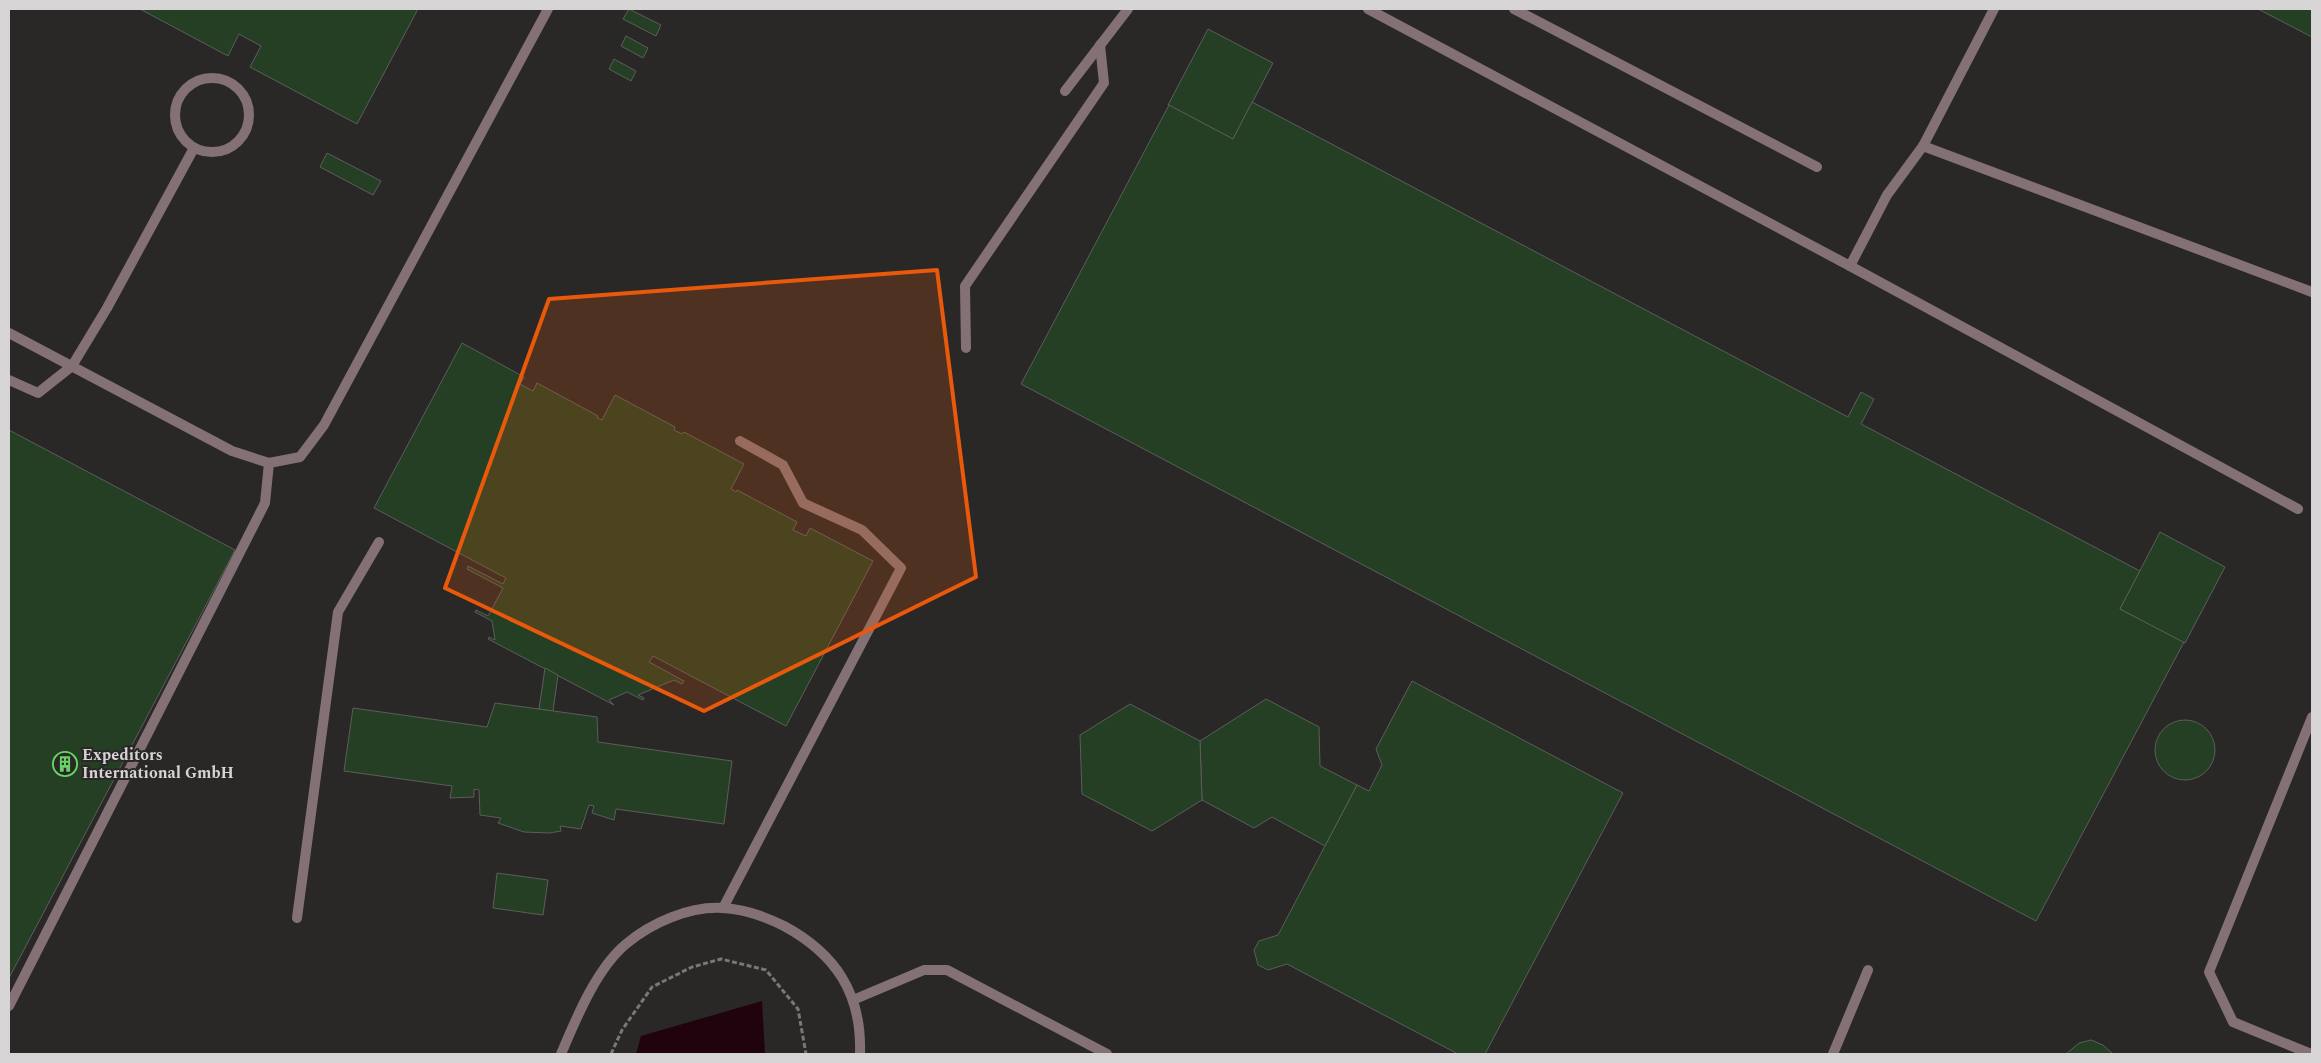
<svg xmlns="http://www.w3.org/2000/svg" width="2321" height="1063" font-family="Spectral,serif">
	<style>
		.water { fill: #21030d }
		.building { fill: #253f24; stroke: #5b5e5b }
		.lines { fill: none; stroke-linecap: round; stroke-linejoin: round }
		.path { stroke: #797777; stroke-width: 3; stroke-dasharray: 5 2.5; stroke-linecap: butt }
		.lane { stroke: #847175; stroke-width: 10 }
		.street { stroke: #847175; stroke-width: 10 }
		.marked { fill: #e8590c; fill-opacity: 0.2; stroke: #e8590c; stroke-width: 4; stroke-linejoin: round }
		.labels { text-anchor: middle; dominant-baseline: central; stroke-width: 4; stroke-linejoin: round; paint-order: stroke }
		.poi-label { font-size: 16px; font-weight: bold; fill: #d6d4d4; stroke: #2a2727; text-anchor: start }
	</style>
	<rect width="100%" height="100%" fill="#2a2727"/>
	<path class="water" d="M762 1001 765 1054H636L641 1036Z"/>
	<g class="building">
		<path d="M140 9H418L357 124 250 67 261 46 239 34 228 56Z"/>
		<path d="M629 9 661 25 656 36 623 19Z"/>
		<path d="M2258 9H2312V37Z"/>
		<path d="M1208 29 1273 63 1233 139 1168 105Z"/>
		<path d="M626 36 648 48 643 58 621 46Z"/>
		<path d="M614 59 636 71 631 81 609 69Z"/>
		<path d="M1252 102 1848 417 1861 392 1874 399 1861 424 2140 571 2120 609 2184 642 2036 921 1021 384 1169 105 1233 139Z"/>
		<path d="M327 153 381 181 373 195 320 167Z"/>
		<path d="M462 343 524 377 520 384 533 391 537 383 598 416 597 418 602 420 615 395 675 427 674 430 682 434 684 432 744 464 731 489 736 492 737 490 797 522 793 530 806 536 810 528 873 561 786 726 653 656 649 662 684 681 682 684 674 680 638 695 644 698 643 700 627 692 609 700 614 705 488 639 489 637 495 640 492 621 475 612 476 610 488 616 503 588 467 569 468 566 503 584 506 578 374 508Z"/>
		<path d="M9 430 235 550 9 978Z"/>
		<path d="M2160 532 2225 567 2185 643 2120 609Z"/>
		<path d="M545 668 558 675 553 711 539 709Z"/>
		<path d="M1412 681 1623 793 1485 1054H1458L1287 964 1268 970 1258 965 1254 950 1259 941 1278 935 1357 785 1369 791 1382 765 1376 749Z"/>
		<path d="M1266 699 1319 727 1320 766 1357 785 1325 846 1272 817 1254 828 1202 800 1200 741Z"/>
		<path d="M495 703 597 717 598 742 732 761 724 824 616 809 614 820 592 813 594 806 589 805 581 829 560 826 561 831 549 833 524 832 498 823 501 818 480 815 479 790 474 789V797L450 798 452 786 344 771 353 708 487 727Z"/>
		<path d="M1130 704 1200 741 1202 800 1152 831 1082 794 1080 735Z"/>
		<circle cx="2185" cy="750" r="30"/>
		<path d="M497 873 548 880 543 915 493 908Z"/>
		<path d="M2091 1040 2103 1045 2113 1054H2066L2079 1043Z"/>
	</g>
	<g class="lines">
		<path class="path" d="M611 1054 622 1030 652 987 692 967 721 959 766 970 798 1009 806 1054"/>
		<g class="lane">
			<path d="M1368 9 1850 266"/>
			<path d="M1514 9 1817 167"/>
			<path d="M1994 9 1923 146 2312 292"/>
			<circle cx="212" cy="115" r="37"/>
			<path d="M1065 91 1128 9"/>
			<path d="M1923 146 1887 195 1850 266 2298 509"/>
			<path d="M9 333 232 451 269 463 300 457 324 425 548 9"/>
			<path d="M966 348 965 286 1104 83 1100 45"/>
			<path d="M9 380 38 393 72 366 107 308 194 148"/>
			<path d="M723 908 901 568 862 530 803 503 783 465 740 441"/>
			<path d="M297 918 338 612 379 542"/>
			<path d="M9 1006 265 503 269 463"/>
			<path d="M1833 1054 1868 970"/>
			<path d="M2311 1054 2233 1022 2209 972 2312 717"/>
		</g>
		<g class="street">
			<path d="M853 1000 924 970H947L1107 1054"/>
			<path d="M561 1054C576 1019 596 969 626 944 651 923 689 906 723 908 744 909 766 917 784 926 836 954 862 994 860 1054"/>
		</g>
	</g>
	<path class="marked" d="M937 270 976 577 704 711 445 588 549 299Z"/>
	<defs>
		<symbol id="building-ring" viewBox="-11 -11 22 22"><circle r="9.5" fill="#2a2727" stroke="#67d465" stroke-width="1.5"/><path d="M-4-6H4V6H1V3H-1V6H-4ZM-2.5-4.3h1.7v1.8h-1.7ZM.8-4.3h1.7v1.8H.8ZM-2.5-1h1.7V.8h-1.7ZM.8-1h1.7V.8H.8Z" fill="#67d465"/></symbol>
	</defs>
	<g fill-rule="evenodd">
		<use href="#building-ring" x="51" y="750" width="28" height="28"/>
	</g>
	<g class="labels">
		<g class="poi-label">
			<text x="82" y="755">Expeditors<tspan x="82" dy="18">International GmbH</tspan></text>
		</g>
	</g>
	<rect width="2321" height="1063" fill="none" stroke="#d6d4d4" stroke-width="20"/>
</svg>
